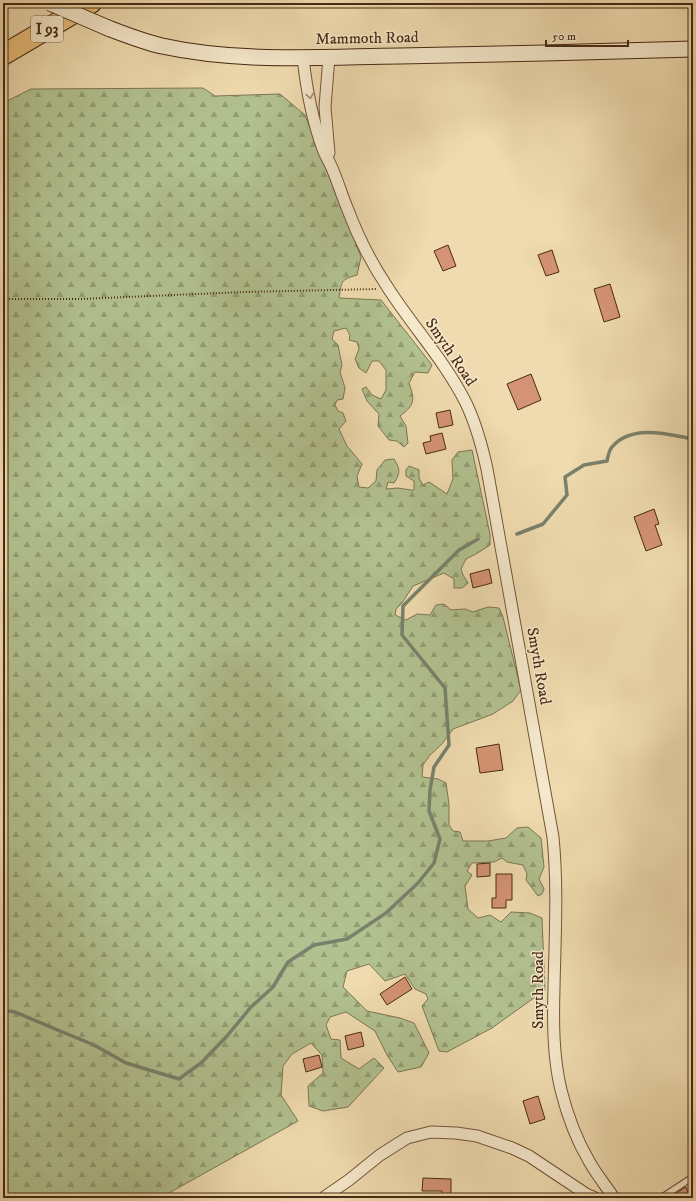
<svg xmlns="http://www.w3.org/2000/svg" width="696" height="1201" font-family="'IM FELL DW Pica',serif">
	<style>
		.forest { fill: url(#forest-firs); stroke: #7d7652 }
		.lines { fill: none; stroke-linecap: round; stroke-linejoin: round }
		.stream { stroke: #79816c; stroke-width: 3.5 }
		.building { fill: #d49374; stroke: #482a13 }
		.service-casing { stroke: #72563a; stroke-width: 8 }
		.minor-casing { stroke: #72563a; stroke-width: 13 }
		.secondary-casing { stroke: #482a13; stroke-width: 17 }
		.motorway-casing { stroke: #482a13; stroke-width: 22 }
		.path { stroke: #482a13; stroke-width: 2; stroke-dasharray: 1 2; stroke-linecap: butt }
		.service { stroke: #f5e8cb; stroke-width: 5.5 }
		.minor { stroke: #f5e8cb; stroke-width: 11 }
		.secondary { stroke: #f5e8cb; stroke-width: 15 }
		.motorway { stroke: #e8be78; stroke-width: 20 }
		.secondary-bridge-casing { stroke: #482a13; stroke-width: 17; stroke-linecap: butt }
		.secondary-bridge { stroke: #f5e8cb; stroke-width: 15 }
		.oneway { stroke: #9e896f }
		.labels { text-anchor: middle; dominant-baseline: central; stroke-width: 3; stroke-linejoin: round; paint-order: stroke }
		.shield { fill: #f5e8cb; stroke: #7c634a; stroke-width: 1 }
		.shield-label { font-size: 15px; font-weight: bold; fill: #482a13 }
		.street-label { font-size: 16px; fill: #482a13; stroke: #f5e8cb }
	</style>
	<defs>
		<pattern id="forest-firs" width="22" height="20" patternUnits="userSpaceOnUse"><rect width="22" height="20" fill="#b2c190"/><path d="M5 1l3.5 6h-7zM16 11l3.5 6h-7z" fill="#939d74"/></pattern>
	</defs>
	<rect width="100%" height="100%" fill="#efdbaf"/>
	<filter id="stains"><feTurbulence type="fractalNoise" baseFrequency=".005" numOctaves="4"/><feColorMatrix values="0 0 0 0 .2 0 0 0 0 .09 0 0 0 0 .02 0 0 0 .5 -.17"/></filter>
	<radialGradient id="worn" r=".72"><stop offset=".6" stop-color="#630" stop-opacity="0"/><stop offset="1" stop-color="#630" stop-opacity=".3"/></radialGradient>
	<path class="forest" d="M203 88 215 96 280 94 305 115 361 257 357 275C340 280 342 281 339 298L381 300 432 365 428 373 415 372 409 383C415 400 415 405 400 416L406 426 408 443 404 447 397 441 389 440 378 426 379 414 367 401 362 389 366 387 372 395 381 399 386 390V370L379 361H372L366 373 359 368 355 359 359 349 357 342 349 340 350 335 346 328 334 331 332 339 338 345 342 365 340 372 345 388 343 399 337 400 335 405 338 411 343 413 346 421 339 429 347 446 362 464 357 476 359 487 368 488 376 481 377 470 385 460 394 459C400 469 401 472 394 483L388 482 386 489 398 488 411 490H414V481L406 476V470L409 466 419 470V478L423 485 429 482 447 494 453 479 452 460 458 452 472 450 490 534V545L476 554 466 559 461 569 463 575 468 583 462 588H454V579L444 573 413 586 402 603 396 609 395 615 406 620 417 614 430 615 436 605 444 604 451 610 465 609 473 612 488 607 499 608 503 617 521 690 513 701 493 714 453 729 442 744 430 755 423 765 422 777 438 779 446 783 449 804V825L453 831 460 832 463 841H488L506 838 517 828 528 827 541 838 544 867 539 879 544 889 542 894 538 896 526 880 527 874 523 865 507 862 502 858 494 862 472 863 467 871 472 875 465 886 468 909 478 918 490 915 501 922 511 912 530 913 542 918 545 990 492 1028 447 1052 439 1051 422 1006 428 999 426 994 415 989 405 974 385 981 369 964 347 971 343 987 367 1011 400 1018 414 1023 429 1053 421 1067 398 1072 387 1055 375 1031 346 1012 330 1017 326 1025 331 1039 340 1040 341 1058 359 1069 374 1058 384 1068 348 1107 323 1111 309 1106 308 1086 323 1073 322 1055 311 1043 292 1054 283 1066 281 1095 298 1121 160 1198 119 1197 118 1198H3V1112L6 1098 3 1097V103L31 89Z"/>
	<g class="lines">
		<g class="stream">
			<path d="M517 534 543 524 567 495 565 477 584 465 607 461C608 457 609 450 612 447 631 424 668 434 693 439"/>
			<path d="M3 1010 15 1012 60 1031 94 1045 126 1063 179 1079 201 1063 227 1036 251 1007 273 987 288 962 314 945 347 939 386 913 418 883 434 863 440 839 429 811 430 790 434 767 449 745 445 688 402 635 403 606 459 550 478 539"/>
		</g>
	</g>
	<g class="building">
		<path d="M448 245 456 266 443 271 434 251Z"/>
		<path d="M552 250 559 272 546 276 538 255Z"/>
		<path d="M610 284 620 317 604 322 594 289Z"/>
		<path d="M531 374 541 400 518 410 507 384Z"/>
		<path d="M450 410 453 425 439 428 436 413Z"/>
		<path d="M442 433 446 449 426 454 423 443 431 441 430 436Z"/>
		<path d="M654 509 659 524 655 525 662 545 646 551 634 517Z"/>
		<path d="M489 569 492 583 473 588 470 574Z"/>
		<path d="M499 744 503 770 480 773 476 748Z"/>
		<path d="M490 863V876L477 877V864Z"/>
		<path d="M496 874H512V900H506V908H492V898H496Z"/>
		<path d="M405 977 412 989 387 1005 380 994Z"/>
		<path d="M361 1032 364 1046 348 1050 345 1036Z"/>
		<path d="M319 1055 322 1067 306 1072 303 1059Z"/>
		<path d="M538 1096 545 1119 530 1124 523 1101Z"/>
		<path d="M423 1178 451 1179V1198H442V1191H422Z"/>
		<path d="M686 1187 690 1198H676L674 1194Z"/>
	</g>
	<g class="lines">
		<defs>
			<path id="service" d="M661 1198 693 1177"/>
			<g id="minor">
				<path d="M303 57C306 86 313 122 323 149 325 155 329 161 332 168 338 182 342 196 348 210 358 237 372 264 388 288 413 327 445 361 466 403 476 424 482 446 487 469L553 837C558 887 555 938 554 988 553 1022 553 1057 561 1090 567 1114 576 1139 589 1161 596 1174 606 1186 614 1198"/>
				<path d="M329 57 325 107 329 153"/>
				<path d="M323 1198 349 1180 380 1155 407 1138 431 1132 456 1133 477 1136 512 1148 529 1156 586 1194 595 1198"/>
			</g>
			<path id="secondary" d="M108 28C126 35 144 42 162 46 240 63 321 57 400 56 498 54 595 52 693 49"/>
			<path id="motorway" d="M3 55 91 3"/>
		</defs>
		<use href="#service" class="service-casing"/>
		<use href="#minor" class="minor-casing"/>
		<use href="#secondary" class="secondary-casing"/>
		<use href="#motorway" class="motorway-casing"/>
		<path class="path" d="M3 299H80L244 292 377 289"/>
		<use href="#service" class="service"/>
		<use href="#minor" class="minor"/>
		<use href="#secondary" class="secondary"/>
		<use href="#motorway" class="motorway"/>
		<defs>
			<path id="secondary-bridge" d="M50 3 108 28"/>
		</defs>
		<use href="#secondary-bridge" class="secondary-bridge-casing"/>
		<use href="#secondary-bridge" class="secondary-bridge"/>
	</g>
	<defs><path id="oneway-chevron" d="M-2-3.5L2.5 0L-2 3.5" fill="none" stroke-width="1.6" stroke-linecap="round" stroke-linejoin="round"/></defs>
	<use class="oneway" href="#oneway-chevron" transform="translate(310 96) rotate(79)"/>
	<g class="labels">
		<rect class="shield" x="31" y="16" width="32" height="26" rx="3"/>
		<g class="shield-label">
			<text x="47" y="29">I 93</text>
		</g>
		<g class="street-label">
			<text transform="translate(367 38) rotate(-1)">Mammoth Road</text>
			<text transform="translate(451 352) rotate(56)">Smyth Road</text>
			<text transform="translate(539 666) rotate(80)">Smyth Road</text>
			<text transform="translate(538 990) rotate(-90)">Smyth Road</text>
		</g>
	</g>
	<rect width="696" height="1201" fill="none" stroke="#efdbaf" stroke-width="16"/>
	<rect x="4" y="4" width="688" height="1193" fill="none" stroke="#482a13" stroke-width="2"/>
	<rect x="8" y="8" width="680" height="1185" fill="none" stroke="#482a13"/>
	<path d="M546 40v6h82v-6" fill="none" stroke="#482a13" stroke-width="2"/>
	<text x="552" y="40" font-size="12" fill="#482a13" stroke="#f5e8cb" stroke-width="3" paint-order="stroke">50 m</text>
	<rect width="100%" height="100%" filter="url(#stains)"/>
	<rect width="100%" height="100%" fill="url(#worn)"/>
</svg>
